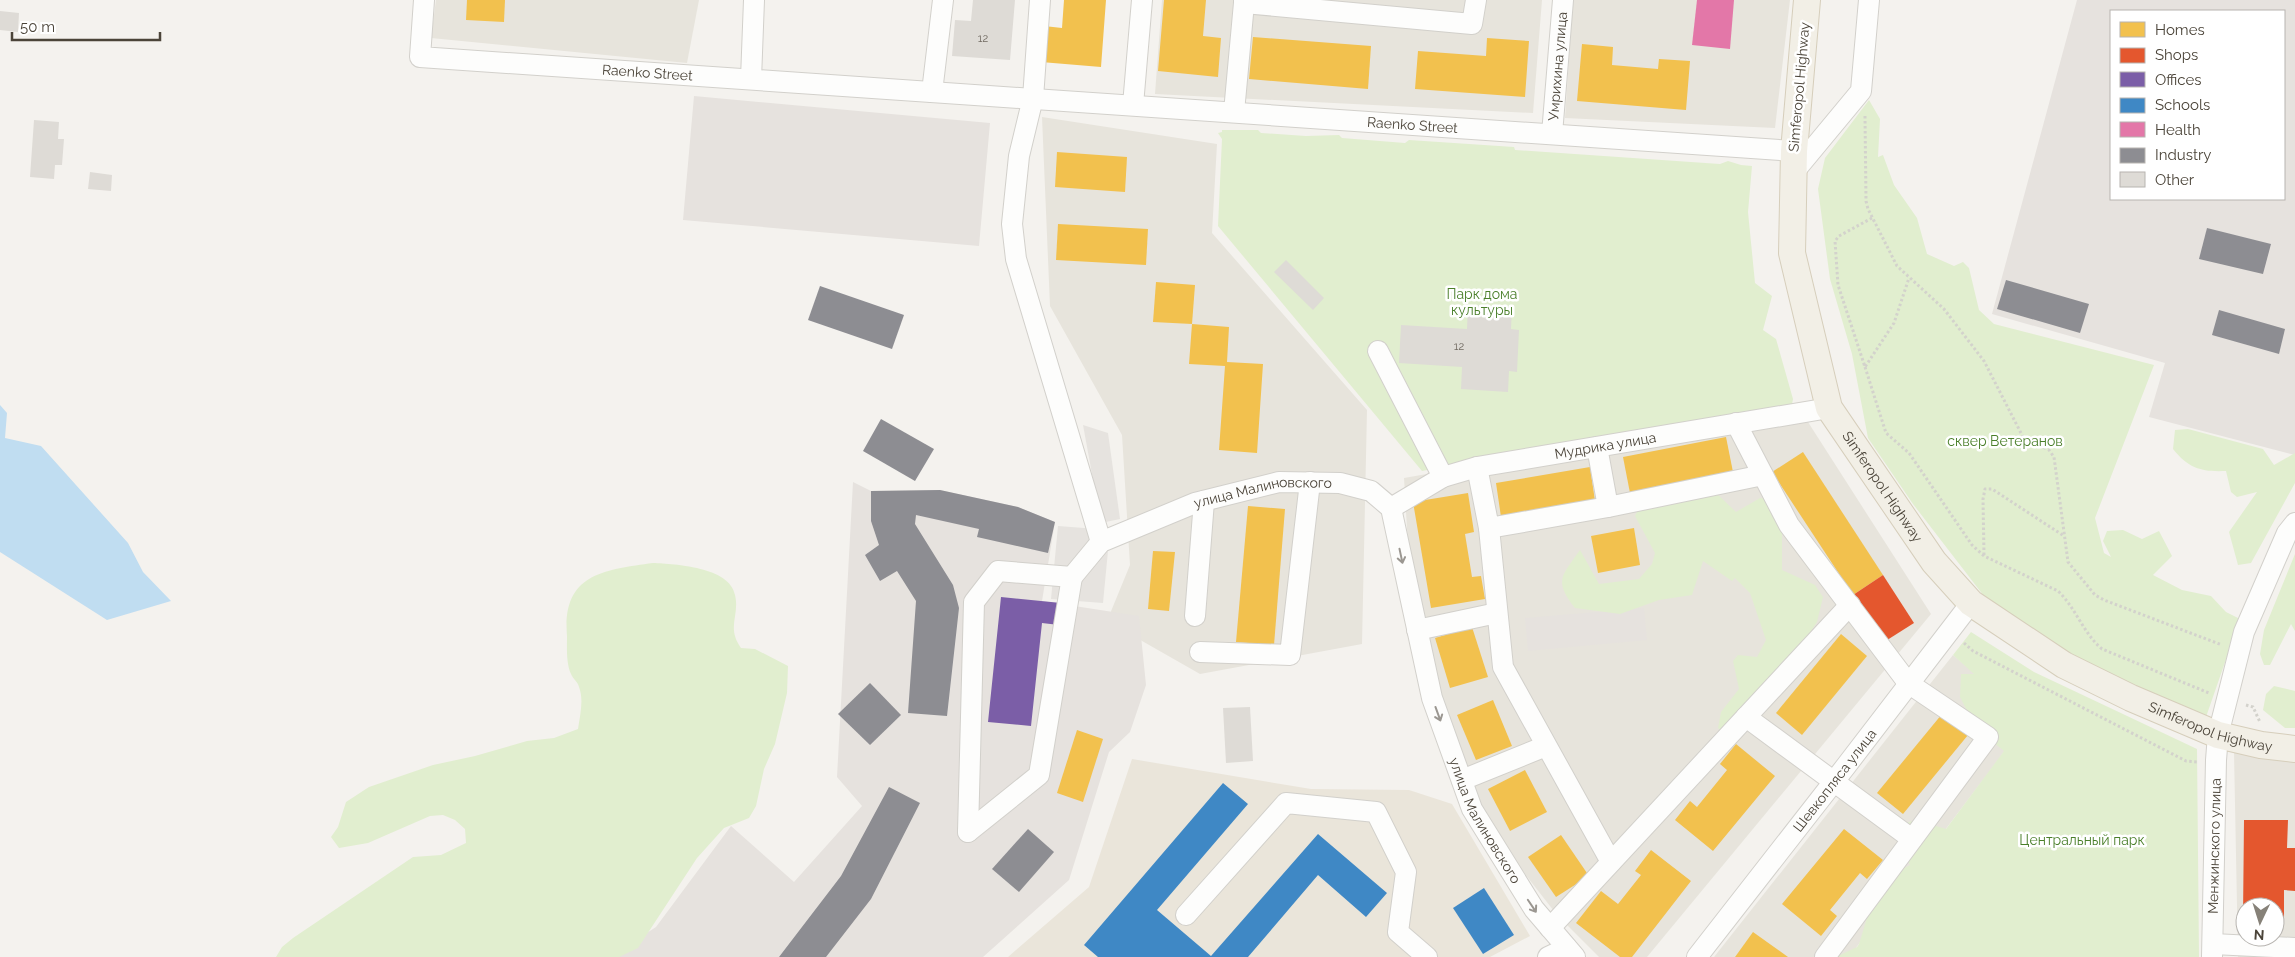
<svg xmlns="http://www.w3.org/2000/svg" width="2295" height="957" font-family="Raleway,sans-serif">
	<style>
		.residential { fill: #e7e4dc; fill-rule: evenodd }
		.industrial { fill: #e6e2de; fill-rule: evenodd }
		.education { fill: #eae5da }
		.green { fill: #e1eecf }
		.parking { fill: #e6e3df }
		.water { fill: #c0ddf1 }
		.homes { fill: #f2c14e }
		.shops { fill: #e4572e }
		.offices { fill: #7b5ea7 }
		.schools { fill: #3f88c5 }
		.health { fill: #e377a8 }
		.industry { fill: #8d8d92 }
		.building { fill: #dedbd6 }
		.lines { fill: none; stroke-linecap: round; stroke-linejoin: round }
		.minor-casing { stroke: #d2d0cb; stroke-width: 22 }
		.major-casing { stroke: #d6cebb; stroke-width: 28 }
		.path { stroke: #d3d2cc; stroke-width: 3; stroke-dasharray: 2.5 2.5; stroke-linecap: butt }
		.minor { stroke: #fdfdfc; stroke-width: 20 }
		.major { stroke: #f2efe6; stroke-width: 26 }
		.oneway { stroke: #9b9791 }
		.labels { text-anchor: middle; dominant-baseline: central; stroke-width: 5; stroke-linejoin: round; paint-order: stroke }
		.number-label { font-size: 11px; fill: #706a61 }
		.street-label { font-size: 14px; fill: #4b4439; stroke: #fff }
		.park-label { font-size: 14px; fill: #4a7f2a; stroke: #fff }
	</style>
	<rect width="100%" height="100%" fill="#f4f2ee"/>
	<g class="residential">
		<path d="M436 0H699L687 63 431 38Z"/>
		<path d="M1162 0H1542L1533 113 1155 94Z"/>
		<path d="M1573 0H1790L1775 128 1565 118Z"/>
		<path d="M1042 117 1217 144 1212 233 1367 410 1362 644 1200 674 1107 621 1130 565 1122 435 1050 306Z"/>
		<path d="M1799 408 1931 614 1647 957H1599L1557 915 1500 842 1446 737 1412 612 1404 478Z"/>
		<path d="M1953 655 2029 719 1849 957H1714Z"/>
		<path d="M2234 752 2295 760V957H2238ZM2245 907H2275V937H2245Z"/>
	</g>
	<g class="industrial">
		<path d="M2077 0H2295V455L2149 417 2165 363 1992 314ZM2111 11H2284V199H2111Z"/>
		<path d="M694 96 990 123 979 246 683 220Z"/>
		<path d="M853 482 871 491 940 490 1018 507 1055 522 1042 601 1139 616 1146 685 1130 732 1109 752 1069 880 983 957H610L656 927 731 826 794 882 862 806 837 777Z"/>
		<path d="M1644 608 1647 640 1528 651 1525 618Z"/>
	</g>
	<path class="education" d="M1132 759 1311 789 1409 790 1452 804 1530 936 1490 957H1008L1089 887Z"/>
	<g class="green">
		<path d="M1869 100 1880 119 1878 157 1883 155 1894 185 1917 218 1927 254 1954 266 1963 262 1969 268 1979 310 1994 324 2154 365 2095 518 2104 553 2111 557 2103 541 2107 531 2123 530 2142 539 2159 531 2172 556 2153 575 2182 590 2211 596 2226 612 2240 619 2206 717 2150 696 2057 646 1987 600 1913 504 1868 438 1852 354 1830 279 1818 189 1825 158Z"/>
		<path d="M1222 130H1258L1261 133 1306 136 1339 135 1342 138 1405 143 1409 140 1514 147 1515 150 1720 164 1728 161 1741 165 1752 166 1748 212 1755 283 1772 296 1763 330 1776 339 1793 399 1791 410 1520 452 1422 471 1218 226 1222 139 1218 133 1222 132Z"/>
		<path d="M2188 429 2263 449 2274 465 2295 453V483L2251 563 2238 565 2229 532 2257 492 2237 497 2231 492 2226 471C2202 472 2189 469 2173 449L2175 430Z"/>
		<path d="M1713 490 1736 512 1760 498 1766 499 1782 525V570L1815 585 1823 597 1817 622 1766 700 1732 739 1718 728 1721 712 1739 689 1733 661 1738 655 1757 657 1766 640 1750 593 1735 578 1732 581 1703 561 1692 595 1659 600 1620 614 1575 608C1553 580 1562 576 1580 550L1599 584 1639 579 1652 564 1655 553 1635 516 1640 506Z"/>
		<path d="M2295 554V631L2291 624 2270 665H2264L2260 654 2264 630Z"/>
		<path d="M653 563C675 564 730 567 735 595 740 616 726 627 741 648L755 649 788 666 787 693 775 744 764 769 756 806 749 818 724 828 697 858 638 948 619 957H276L282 947 293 938 413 857 441 855 466 843 465 829 455 820 443 815 430 816 368 843 339 848 331 837 338 827 346 802 369 787 433 765 475 756 527 741 554 738 578 729C580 715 584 700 579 687 578 682 573 679 571 674 566 663 567 647 567 636 562 574 603 570 653 563Z"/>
		<path d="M1971 632 2034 672 2197 749 2199 957H1836L1857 947 1859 944 1878 882 1910 865 1890 829 1915 820 1946 829 2004 751 1976 728 1960 697 1961 674H1974L1953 655Z"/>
		<path d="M2274 686 2295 691V728H2285L2263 710 2266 694Z"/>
	</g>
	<g class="parking">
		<path d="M1083 425 1108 433 1120 519 1101 523Z"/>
		<path d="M1058 526 1110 530 1103 603 1051 599Z"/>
	</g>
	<path class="water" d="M0 405 7 413 5 438 41 446 128 543 143 572 171 601 107 620 0 552Z"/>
	<g class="homes">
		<path d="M467 0H505L504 22 466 20Z"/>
		<path d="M1064 0H1106L1101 67 1041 62 1044 26 1062 28Z"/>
		<path d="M1164 0H1206L1203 36 1221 38 1218 77 1158 71Z"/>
		<path d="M1253 37 1371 46 1368 89 1249 79Z"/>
		<path d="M1487 38 1529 41 1525 97 1415 89 1418 51 1486 56Z"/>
		<path d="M1582 44 1613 47 1612 65 1658 69 1659 59 1690 61 1686 110 1577 101Z"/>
		<path d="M1057 152 1127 157 1125 192 1055 187Z"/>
		<path d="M1058 224 1148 229 1146 265 1056 260Z"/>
		<path d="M1156 282 1195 285 1192 324 1153 322Z"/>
		<path d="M1192 324 1229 327 1227 362 1263 364 1257 453 1219 450 1225 366 1189 364Z"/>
		<path d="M1726 437 1733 472 1630 493 1623 457Z"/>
		<path d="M1803 452 1883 575 1853 595 1772 472Z"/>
		<path d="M1590 467 1595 501 1501 517 1496 483Z"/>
		<path d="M1468 493 1474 532 1465 534 1472 577 1481 576 1485 599 1431 608 1413 502Z"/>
		<path d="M1248 506 1285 509 1274 645 1236 642Z"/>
		<path d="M1634 528 1640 565 1598 573 1591 536Z"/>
		<path d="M1153 551 1175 552 1169 611 1148 609Z"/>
		<path d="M1472 627 1488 677 1450 688 1435 638Z"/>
		<path d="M1841 634 1867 656 1802 735 1776 713Z"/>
		<path d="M1493 700 1512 746 1476 760 1457 715Z"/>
		<path d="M1942 714 1968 735 1903 814 1877 793Z"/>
		<path d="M1077 730 1103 739 1083 802 1057 793Z"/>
		<path d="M1736 744 1775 776 1713 851 1675 820 1690 801 1697 807 1727 770 1720 764Z"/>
		<path d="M1525 770 1547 812 1510 831 1488 789Z"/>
		<path d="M1844 829 1883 860 1867 879 1860 873 1830 910 1837 916 1821 936 1782 904Z"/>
		<path d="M1561 835 1589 876 1556 897 1528 857Z"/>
		<path d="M1651 850 1691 881 1632 957H1620L1576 923 1601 891 1618 904 1641 875 1635 871Z"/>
		<path d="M1753 932 1788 957H1735Z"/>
	</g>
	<g class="shops">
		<path d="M1883 575 1914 623 1884 642 1853 595Z"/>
		<path d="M2244 820H2288L2287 848H2295V891L2284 890V917H2275V907H2245V917H2243Z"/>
	</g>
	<path class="offices" d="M1001 597 1061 603 1059 625 1042 623 1031 726 988 722Z"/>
	<g class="schools">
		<path d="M1223 783 1248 804 1157 910 1211 956 1318 834 1387 893 1366 917 1318 875 1248 957H1098L1084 945Z"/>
		<path d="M1484 888 1514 935 1483 954 1453 908Z"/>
	</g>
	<path class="health" d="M1697 0H1734L1730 49 1692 45Z"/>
	<g class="industry">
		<path d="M2207 228 2271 244 2263 274 2199 259Z"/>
		<path d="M2006 280 2089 304 2080 333 1997 309Z"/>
		<path d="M820 286 904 315 892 349 808 320Z"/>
		<path d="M2219 310 2285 329 2279 354 2212 335Z"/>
		<path d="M881 419 934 449 915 481 863 451Z"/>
		<path d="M940 490 1018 507 1055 522 1048 553 977 537 979 529 916 515 915 524 953 585 959 608 947 716 908 713 916 601 897 571 880 581 865 555 879 545 871 521V491Z"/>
		<path d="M870 683 901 715 870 745 838 714Z"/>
		<path d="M889 787 920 803 871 899 826 957H779L841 876Z"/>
		<path d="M1028 829 1054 852 1019 892 992 869Z"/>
	</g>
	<g class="building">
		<path d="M973 0H1015L1010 60 952 56 955 20 971 21Z"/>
		<path d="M0 11 19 13 18 32 0 30Z"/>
		<path d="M34 120 59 122 58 139H64L62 165H55L54 179 30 177Z"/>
		<path d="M90 172 112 175 111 191 88 189Z"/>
		<path d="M1286 260 1324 298 1313 310 1274 272Z"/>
		<path d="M1468 305 1512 307 1511 329 1519 330 1517 372 1509 371 1508 392 1461 389 1462 367 1399 363 1401 325 1467 329Z"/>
		<path d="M1250 707 1253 761 1226 763 1223 708Z"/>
	</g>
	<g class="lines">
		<defs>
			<g id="minor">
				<path id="s1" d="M424 0 420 57 1794 151"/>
				<path d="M1040 0 1033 98 1019 156 1012 224 1016 259 1101 542"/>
				<path d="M1244 0V3L1472 24 1476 0"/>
				<path d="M751 79 754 0"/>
				<path d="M932 92 943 0"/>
				<path d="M1133 105 1142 0"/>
				<path d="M1234 112 1244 3"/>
				<path id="s2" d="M1552 134 1563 0"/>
				<path d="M1793 173 1861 91 1869 0"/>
				<path d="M1378 351 1443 477"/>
				<path d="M1736 423 1789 525 1908 683 1988 737 1825 957"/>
				<path d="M1597 447 1608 507 1763 475"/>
				<path d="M1477 467 1489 528 1608 507"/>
				<path id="s3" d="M1391 508 1443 477 1477 467 1829 408"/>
				<path d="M1489 528 1503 667 1611 862"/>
				<path d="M1195 616 1204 501"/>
				<path d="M1417 630 1497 613"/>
				<path d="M1200 652 1290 655 1310 482"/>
				<path d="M1746 717 1912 839"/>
				<path d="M1462 780 1546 746"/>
				<path id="s4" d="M968 832 974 602 998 571 1072 577 1101 542 1195 503 1279 482 1340 483 1371 491 1391 508 1432 698 1472 809 1534 909 1575 957"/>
				<path d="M968 832 1039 775 1072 577"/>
				<path d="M1186 915 1286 803 1376 812 1406 872 1398 932 1427 957"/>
				<path d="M1550 928 1850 605"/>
				<path d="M2213 944 2295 948"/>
				<path d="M1548 957 1567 948"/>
				<path id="s5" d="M1697 957 1846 766 1971 603"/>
				<path id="s6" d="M2212 957 2216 760 2218 735 2244 632 2287 533 2295 523"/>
			</g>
			<g id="major">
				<path id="s7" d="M1807 0 1794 151 1792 253 1829 408 1934 562 1971 603 2064 665 2131 698 2218 735 2261 745 2295 749"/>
			</g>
		</defs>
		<use href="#minor" class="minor-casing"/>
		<use href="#major" class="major-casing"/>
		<g class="path">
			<path d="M1865 116 1866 201 1868 209 1897 266 1944 309 1984 361 2023 437 2049 450 2054 457 2068 562 2095 595 2104 600 2222 645"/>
			<path d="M1872 218 1839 236 1835 241 1838 285 1865 367 1894 323 1909 278"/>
			<path d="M1865 367 1886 433 1909 453 1972 545 1984 556 2058 591C2076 608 2083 633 2102 649L2209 693"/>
			<path d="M1984 555 1983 499 1985 489H1992L2064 536"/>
			<path d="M1964 643 1973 651 2186 761 2198 762"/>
			<path d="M2246 705 2253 707 2260 722"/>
		</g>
		<use href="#minor" class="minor"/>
		<use href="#major" class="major"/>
	</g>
	<defs><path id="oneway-shaft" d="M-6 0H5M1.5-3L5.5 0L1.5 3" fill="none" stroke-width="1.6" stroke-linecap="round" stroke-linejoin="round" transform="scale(1.25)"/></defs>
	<g class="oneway">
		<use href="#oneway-shaft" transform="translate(1401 556) rotate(78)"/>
		<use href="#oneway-shaft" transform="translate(1438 714) rotate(70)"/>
		<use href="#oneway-shaft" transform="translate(1532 906) rotate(56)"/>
	</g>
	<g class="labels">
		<g class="number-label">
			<text x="983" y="38">12</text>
			<text x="1459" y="346">12</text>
		</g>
		<g class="street-label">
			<text stroke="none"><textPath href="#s2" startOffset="68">Умрихина улица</textPath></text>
			<text stroke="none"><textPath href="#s1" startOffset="285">Raenko Street</textPath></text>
			<text transform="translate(1799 87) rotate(-85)">Simferopol Highway</text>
			<text stroke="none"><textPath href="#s1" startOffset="1052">Raenko Street</textPath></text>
			<text stroke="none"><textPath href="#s3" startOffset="226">Мудрика улица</textPath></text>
			<text stroke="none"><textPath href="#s7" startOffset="508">Simferopol Highway</textPath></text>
			<text stroke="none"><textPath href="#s4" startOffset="560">улица Малиновского</textPath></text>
			<text stroke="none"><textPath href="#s7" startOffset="926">Simferopol Highway</textPath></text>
			<text stroke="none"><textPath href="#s5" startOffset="224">Шевкопляса улица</textPath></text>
			<text stroke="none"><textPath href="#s4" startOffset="1025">улица Малиновского</textPath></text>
			<text stroke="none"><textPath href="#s6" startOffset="111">Менжинского улица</textPath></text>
		</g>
		<g class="park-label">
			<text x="1482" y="294">Парк дома<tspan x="1482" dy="16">культуры</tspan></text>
			<text x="2005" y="441">сквер Ветеранов</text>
			<text x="2082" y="840">Центральный парк</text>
		</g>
	</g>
	<rect x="2110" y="10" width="175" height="190" fill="#ffffff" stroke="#b7b4b0"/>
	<rect x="2120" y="22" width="25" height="15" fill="#f2c14e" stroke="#b7b4b0"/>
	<text x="2155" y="35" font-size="15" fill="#4b4439">Homes</text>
	<rect x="2120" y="48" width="25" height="15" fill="#e4572e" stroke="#b7b4b0"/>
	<text x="2155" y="60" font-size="15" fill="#4b4439">Shops</text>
	<rect x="2120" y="72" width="25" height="15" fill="#7b5ea7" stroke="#b7b4b0"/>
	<text x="2155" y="85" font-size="15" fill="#4b4439">Offices</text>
	<rect x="2120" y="98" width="25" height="15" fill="#3f88c5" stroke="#b7b4b0"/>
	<text x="2155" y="110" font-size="15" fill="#4b4439">Schools</text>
	<rect x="2120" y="122" width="25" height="15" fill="#e377a8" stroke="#b7b4b0"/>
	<text x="2155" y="135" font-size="15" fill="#4b4439">Health</text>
	<rect x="2120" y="148" width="25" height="15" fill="#8d8d92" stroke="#b7b4b0"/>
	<text x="2155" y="160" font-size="15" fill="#4b4439">Industry</text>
	<rect x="2120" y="172" width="25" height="15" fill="#dedbd6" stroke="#b7b4b0"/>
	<text x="2155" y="185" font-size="15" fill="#4b4439">Other</text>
	<g transform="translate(2260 922) rotate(184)"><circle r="24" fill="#ffffff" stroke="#b7b4b0"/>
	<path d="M0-4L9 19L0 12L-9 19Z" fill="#868178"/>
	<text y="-8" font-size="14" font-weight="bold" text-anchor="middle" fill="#4b4439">N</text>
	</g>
	<path d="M12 32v8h148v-8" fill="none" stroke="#4b4439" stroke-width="2.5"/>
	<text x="20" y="32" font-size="15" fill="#4b4439" stroke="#ffffff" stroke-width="4" paint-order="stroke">50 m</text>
</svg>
